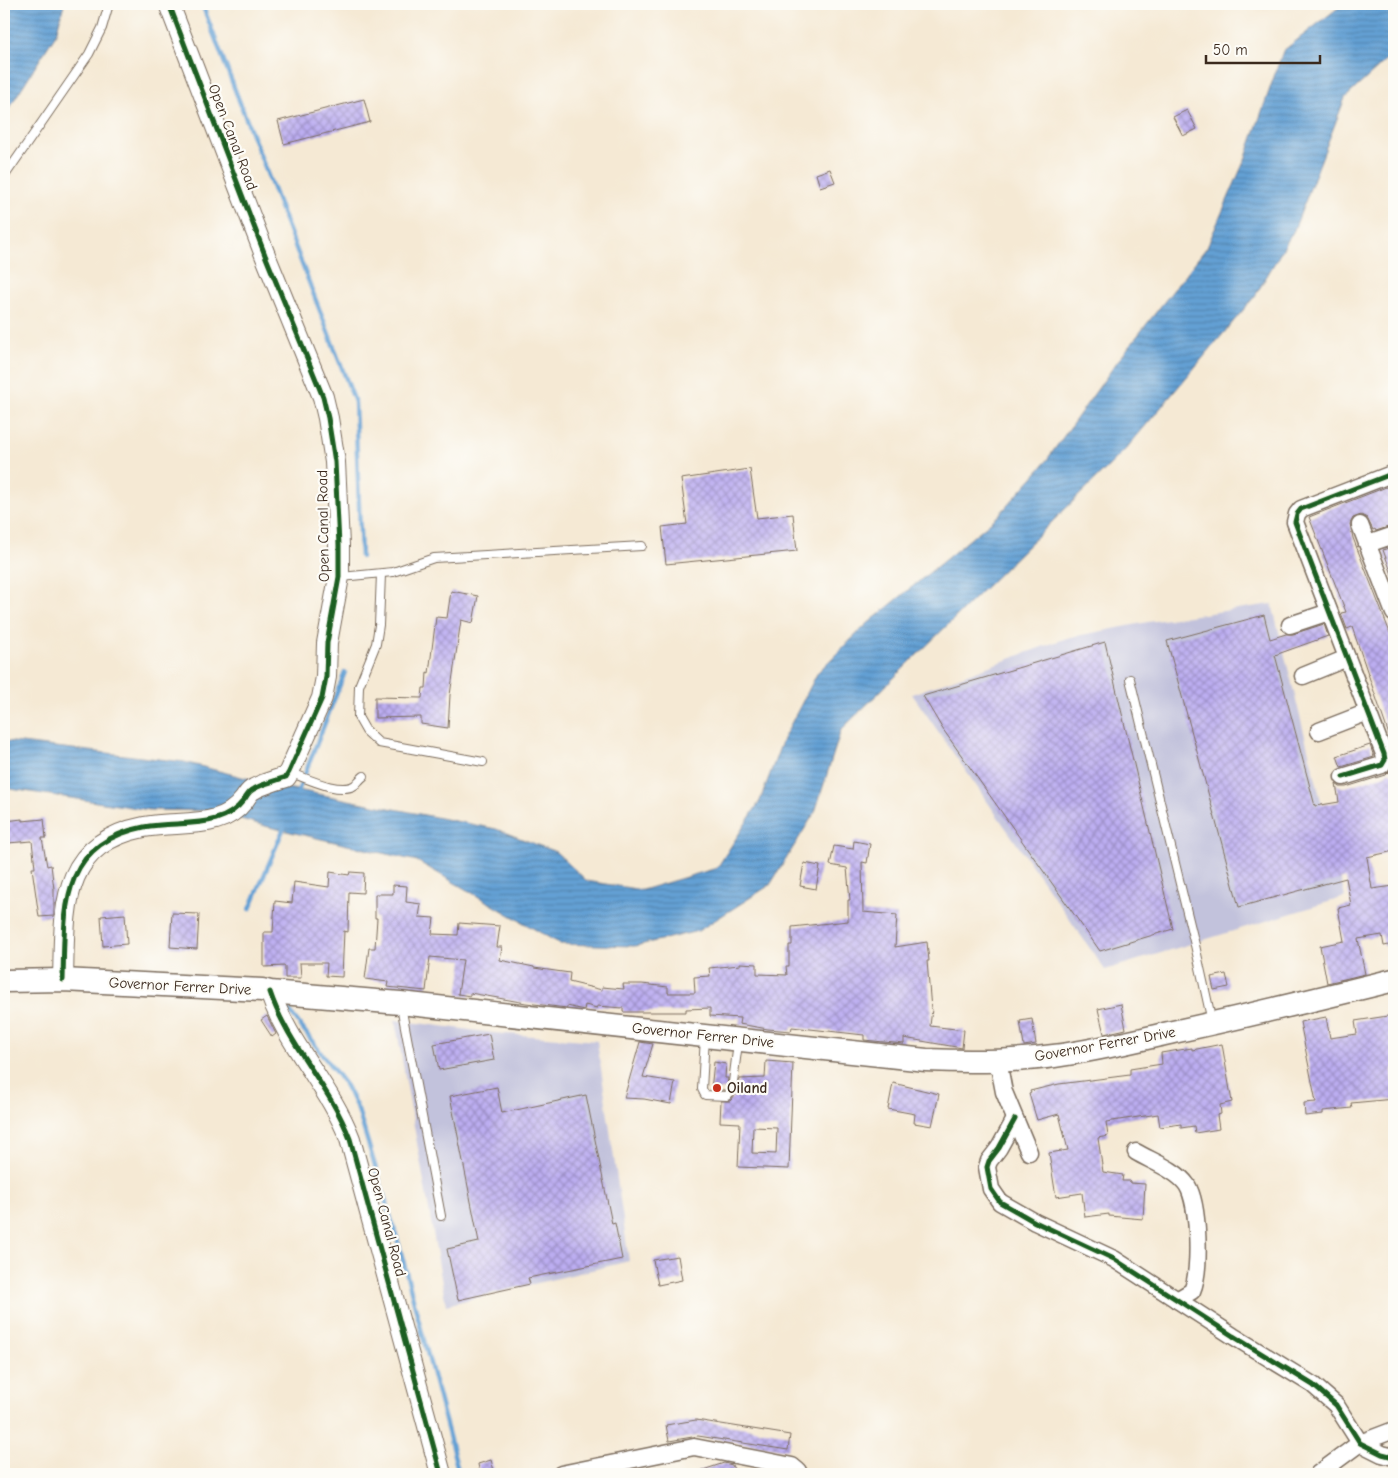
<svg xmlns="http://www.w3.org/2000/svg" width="1398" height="1478" font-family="'Comic Neue',sans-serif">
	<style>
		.industrial { fill: #c2c2dc }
		.water { fill: url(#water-rules); stroke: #4f6579 }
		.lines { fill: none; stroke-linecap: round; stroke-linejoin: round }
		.stream { stroke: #63a0d4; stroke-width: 4.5 }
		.building { fill: url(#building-cross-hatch); fill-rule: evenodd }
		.service-casing { stroke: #7c6d5e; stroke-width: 10 }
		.minor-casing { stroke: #7c6d5e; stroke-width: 19 }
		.tertiary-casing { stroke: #7c6d5e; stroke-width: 22 }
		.secondary-casing { stroke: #7c6d5e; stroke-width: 25 }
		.service { stroke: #fff; stroke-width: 8 }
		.minor { stroke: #fff; stroke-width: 16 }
		.tertiary { stroke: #fff; stroke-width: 20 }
		.secondary { stroke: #fff; stroke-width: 22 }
		.cycleway-casing { stroke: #fdfcf7; stroke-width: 8 }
		.cycleway { stroke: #1b5e20; stroke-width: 5 }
		.poi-dot { fill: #c8321e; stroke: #fdfcf7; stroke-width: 2 }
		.labels { text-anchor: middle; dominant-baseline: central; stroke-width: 4.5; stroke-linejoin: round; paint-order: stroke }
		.street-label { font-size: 15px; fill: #3b2a1e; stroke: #fdfcf7 }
		.poi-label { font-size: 15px; font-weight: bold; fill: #3b2a1e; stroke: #fdfcf7; text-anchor: start }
	</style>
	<defs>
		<pattern id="water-rules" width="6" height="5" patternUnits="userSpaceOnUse" patternTransform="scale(1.25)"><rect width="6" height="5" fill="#63a0d4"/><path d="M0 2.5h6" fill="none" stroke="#5383ab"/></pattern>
		<pattern id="building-cross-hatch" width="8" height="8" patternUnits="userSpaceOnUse" patternTransform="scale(1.25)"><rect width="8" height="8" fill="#bcadf1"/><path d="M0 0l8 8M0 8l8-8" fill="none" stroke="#9a8dc3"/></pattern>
	</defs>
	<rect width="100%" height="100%" fill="#fdfcf7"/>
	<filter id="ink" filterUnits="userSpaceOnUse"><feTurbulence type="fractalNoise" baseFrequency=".02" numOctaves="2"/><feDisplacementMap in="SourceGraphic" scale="10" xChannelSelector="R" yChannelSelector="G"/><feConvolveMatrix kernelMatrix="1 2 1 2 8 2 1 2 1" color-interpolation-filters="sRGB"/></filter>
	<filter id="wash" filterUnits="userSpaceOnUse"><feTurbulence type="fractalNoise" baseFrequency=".0096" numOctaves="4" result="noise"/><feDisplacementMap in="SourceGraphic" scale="20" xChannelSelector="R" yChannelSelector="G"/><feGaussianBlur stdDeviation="1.12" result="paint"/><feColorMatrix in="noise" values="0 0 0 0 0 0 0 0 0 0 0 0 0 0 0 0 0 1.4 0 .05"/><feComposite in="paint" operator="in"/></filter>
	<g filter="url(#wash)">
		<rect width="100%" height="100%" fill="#f5e9d4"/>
		<g class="industrial">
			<path d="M1272 604 1345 897 1105 970 912 694 1067 638 1148 622Z"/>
			<path d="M395 1020 493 1033 597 1041 629 1261 446 1305Z"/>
		</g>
		<g class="water">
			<path d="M4 4H64L56 34 4 116Z"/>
			<path d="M1343 4H1394V53L1345 98 1294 230 1255 296 1125 450 841 730 815 812 770 885 698 931 635 946 560 944 417 861 269 827 213 811 150 810 4 788V741L184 762 277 786 496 829 556 852 587 881 642 890 717 868 760 801 783 739 818 672 866 625 998 516 1041 468 1117 362 1207 247 1246 157 1283 51Z"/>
		</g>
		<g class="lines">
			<g class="stream">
				<path d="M202 4 355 402 361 557"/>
				<path d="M297 794 345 672"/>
				<path d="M250 909 285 825"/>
				<path d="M288 1009 346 1086 358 1110 399 1245 459 1474"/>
			</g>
		</g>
		<g id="blocks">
			<g class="building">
				<path d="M364 99 370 122 284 144 278 121Z"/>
				<path d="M1187 110 1197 129 1183 136 1173 117Z"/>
				<path d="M830 169 835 182 820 187 816 174Z"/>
				<path d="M750 469 757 518 793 514 797 551 666 564 662 527 687 524 681 479Z"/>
				<path d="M1394 484V525L1376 531 1375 529 1373 530 1367 518 1361 515 1353 518 1350 524 1353 538 1394 643V743L1392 744 1352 627 1347 629 1341 613 1346 612 1309 517Z"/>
				<path d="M1394 546V577H1393L1383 550Z"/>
				<path d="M451 591 478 596 473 623 461 620 450 695 448 728 421 724V717L375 718V697L422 698 423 688H426L427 672 429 673 436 617 447 618Z"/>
				<path d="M1264 615 1270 639 1286 634H1293L1324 624 1328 636 1275 655 1315 806 1339 802 1336 784 1340 787H1346L1385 775 1389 771 1390 773 1394 772V826L1390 827 1394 851 1367 857 1372 889 1394 886V944L1384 946 1382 935 1358 939 1365 974 1327 983 1320 946 1344 941 1338 908 1351 905 1346 878 1239 907 1167 641Z"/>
				<path d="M1105 642 1173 929 1100 951 942 728 923 696Z"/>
				<path d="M1370 745 1374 757 1341 767 1337 756Z"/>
				<path d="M22 819V821L44 819 46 838H42L47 866 51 865 54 889V916L39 917 32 868H35L32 841 8 843 6 821Z"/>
				<path d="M854 841 870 844 867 863 862 862 863 912 897 915 895 947 927 942 929 961H927L931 1009H932L930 1026 964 1030 962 1048 904 1038V1044L864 1040V1035L792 1027 791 1031 768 1029 739 1024 740 1018 710 1016V1008L686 1009V1012H623V1008L597 1006V1008L585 1005 584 1010 567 1006V1008L526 1003 470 993V996L458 994 463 960 430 957 426 991 387 987 388 982 365 979 369 948H375L377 918H375V894H393V885L407 886 406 902 421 904 419 917 434 918 432 934 458 935 459 923 500 926 497 947H502L500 960 534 967V968L570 973 569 982 602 990V987L624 989 623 984H642L668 987V993H695L694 977 710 976 709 968 740 965V963L757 964V974L787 975 786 966H789V945H792V927L848 921V900H850L847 868 830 865 834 846 853 849Z"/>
				<path d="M804 863 820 866 816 889 800 886Z"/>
				<path d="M330 872 349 875 350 872 364 873 363 893 349 892 348 932 344 931 342 977 326 976 327 963H300L301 978H285V966L264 967V932H273L275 901 292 903 294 882 329 887Z"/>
				<path d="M172 913 199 914 197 949 170 947Z"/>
				<path d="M125 914 127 944 103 946 101 916Z"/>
				<path d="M1226 974 1229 987 1214 990 1211 977Z"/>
				<path d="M1121 1004 1126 1029 1104 1034 1098 1009Z"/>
				<path d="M1394 1015V1069H1392L1394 1099 1351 1103 1352 1108 1323 1111V1114L1305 1116 1304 1103 1316 1102 1300 1022 1326 1017 1330 1038 1357 1034 1355 1021Z"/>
				<path d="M267 1016 276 1034 272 1037 261 1020Z"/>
				<path d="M1032 1019 1036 1044 1024 1046 1020 1021Z"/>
				<path d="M489 1034 494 1060 439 1070 434 1044Z"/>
				<path d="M640 1042 653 1044 643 1077 675 1082 671 1104 644 1099 624 1098Z"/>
				<path d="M1222 1044 1232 1102 1220 1105 1221 1114 1217 1115 1219 1129 1195 1133 1194 1126 1181 1128V1124L1160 1127 1158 1114 1106 1122 1108 1136 1098 1138 1103 1172 1123 1175 1122 1181H1130V1183L1145 1184 1143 1219 1109 1216V1214L1085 1217 1082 1193 1056 1197 1049 1153 1068 1150 1059 1114 1037 1120 1029 1094 1031 1093 1030 1091 1059 1084 1130 1075V1069L1162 1064 1161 1053 1192 1048V1050Z"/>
				<path d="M766 1061 793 1063 789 1169 738 1167 740 1123 720 1122 721 1101H730L736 1094 739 1079 765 1078ZM753 1127 777 1128 776 1154 752 1153Z"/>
				<path d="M714 1062 726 1064 725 1078H728L727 1088 724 1090H711Z"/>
				<path d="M893 1083 939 1094 932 1126 914 1123 915 1114 888 1109Z"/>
				<path d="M497 1087 502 1113 586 1095 612 1224 615 1223 622 1259 528 1278 530 1284 458 1300 447 1249 479 1242 450 1096Z"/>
				<path d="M678 1256 682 1280 658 1285 653 1260Z"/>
				<path d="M696 1420 790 1435 788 1450 698 1436 669 1441 666 1425Z"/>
				<path d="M491 1460 495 1474H480L478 1464Z"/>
				<path d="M724 1463 732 1465 736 1474H698L697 1472Z"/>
			</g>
		</g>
	</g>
	<g filter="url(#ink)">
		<use href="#blocks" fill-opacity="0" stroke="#7c6d5e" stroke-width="1"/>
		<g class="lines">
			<defs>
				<g id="service">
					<path d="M4 177 89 54 102 28 109 4"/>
					<path d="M381 574 379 625 376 644 359 686 358 717 366 731 379 743 483 762"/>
					<path d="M341 577 393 572 434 558 642 546"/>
					<path d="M1130 679 1195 945 1212 1022"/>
					<path d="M289 772C306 778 340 795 355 785 358 782 361 778 364 776"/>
					<path d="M401 1006 441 1216"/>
					<path d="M705 1037 702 1089 705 1095 727 1096 732 1090 738 1043"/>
				</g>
				<g id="minor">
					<path d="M1360 525 1394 613"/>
					<path d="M1368 544 1394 535"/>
					<path d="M1290 625 1329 612"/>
					<path d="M1303 676 1347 658"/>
					<path d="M1319 731 1368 712"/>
					<path d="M1343 777 1382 765 1385 760 1384 754 1295 522 1297 514 1301 509 1394 473"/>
					<path d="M998 1061 1004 1092 1029 1152"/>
					<path d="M1015 1119 999 1148 989 1161 987 1167 991 1189 1000 1202 1035 1222 1114 1259 1233 1336 1313 1385 1336 1405 1360 1443 1382 1454 1394 1457"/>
					<path d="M1136 1152C1151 1161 1177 1170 1187 1185 1199 1204 1201 1271 1192 1291L1177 1300"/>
					<path d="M561 1474 694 1447 792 1466 798 1471 799 1474"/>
					<path d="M1318 1474 1360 1443 1394 1430"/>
				</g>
				<g id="tertiary">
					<path d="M63 980C65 911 58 844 144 827 168 822 193 826 216 819 227 816 237 809 244 800 247 796 249 791 254 789 260 785 277 780 286 777L289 772 322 698 326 677 327 643 339 577V545L335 462 328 418 323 397 265 255 169 4"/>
					<path d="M270 992C288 1046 330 1086 350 1139L441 1474"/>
				</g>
				<path id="secondary" d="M4 981 63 980 262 990 270 992 400 1003 926 1060C969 1062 1011 1062 1054 1056 1094 1051 1134 1041 1173 1032 1247 1016 1321 998 1394 980"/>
			</defs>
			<use href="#service" class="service-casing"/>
			<use href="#minor" class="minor-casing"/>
			<use href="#tertiary" class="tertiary-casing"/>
			<use href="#secondary" class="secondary-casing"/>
			<use href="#service" class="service"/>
			<use href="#minor" class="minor"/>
			<use href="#tertiary" class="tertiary"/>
			<use href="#secondary" class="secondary"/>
			<defs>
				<g id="cycleway">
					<path d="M1343 777 1382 765 1385 760 1384 754 1295 522 1297 514 1301 509 1394 473"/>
					<path d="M63 980C65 911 58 844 144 827 168 822 193 826 216 819 227 816 237 809 244 800 247 796 249 791 254 789 260 785 277 780 286 777L289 772 322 698 326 677 327 643 339 577V545L335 462 328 418 323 397 265 255 169 4"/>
					<path d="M270 992C288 1046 330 1086 350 1139L441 1474"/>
					<path d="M1015 1119 999 1148 989 1161 987 1167 991 1189 1000 1202 1035 1222 1114 1259 1233 1336 1313 1385 1336 1405 1360 1443 1382 1454 1394 1457"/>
				</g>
			</defs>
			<use href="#cycleway" class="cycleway-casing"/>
			<use href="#cycleway" class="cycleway"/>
		</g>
	</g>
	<circle class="poi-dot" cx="717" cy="1088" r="5"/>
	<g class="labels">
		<g class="street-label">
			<text transform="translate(233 137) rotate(69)">Open Canal Road</text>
			<text transform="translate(323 526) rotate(-91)">Open Canal Road</text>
			<text transform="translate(180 986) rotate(3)">Governor Ferrer Drive</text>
			<text transform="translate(703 1035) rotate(6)">Governor Ferrer Drive</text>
			<text transform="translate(1105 1044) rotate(-10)">Governor Ferrer Drive</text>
			<text transform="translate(387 1222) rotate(75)">Open Canal Road</text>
		</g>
		<g class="poi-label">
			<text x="727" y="1088">Oiland</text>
		</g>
	</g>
	<rect width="1398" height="1478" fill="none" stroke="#fdfcf7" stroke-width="20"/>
	<path d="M1206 55v8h114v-8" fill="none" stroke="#3b2a1e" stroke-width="2.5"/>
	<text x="1213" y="55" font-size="15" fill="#3b2a1e" stroke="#fdfcf7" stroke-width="4" paint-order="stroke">50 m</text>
</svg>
